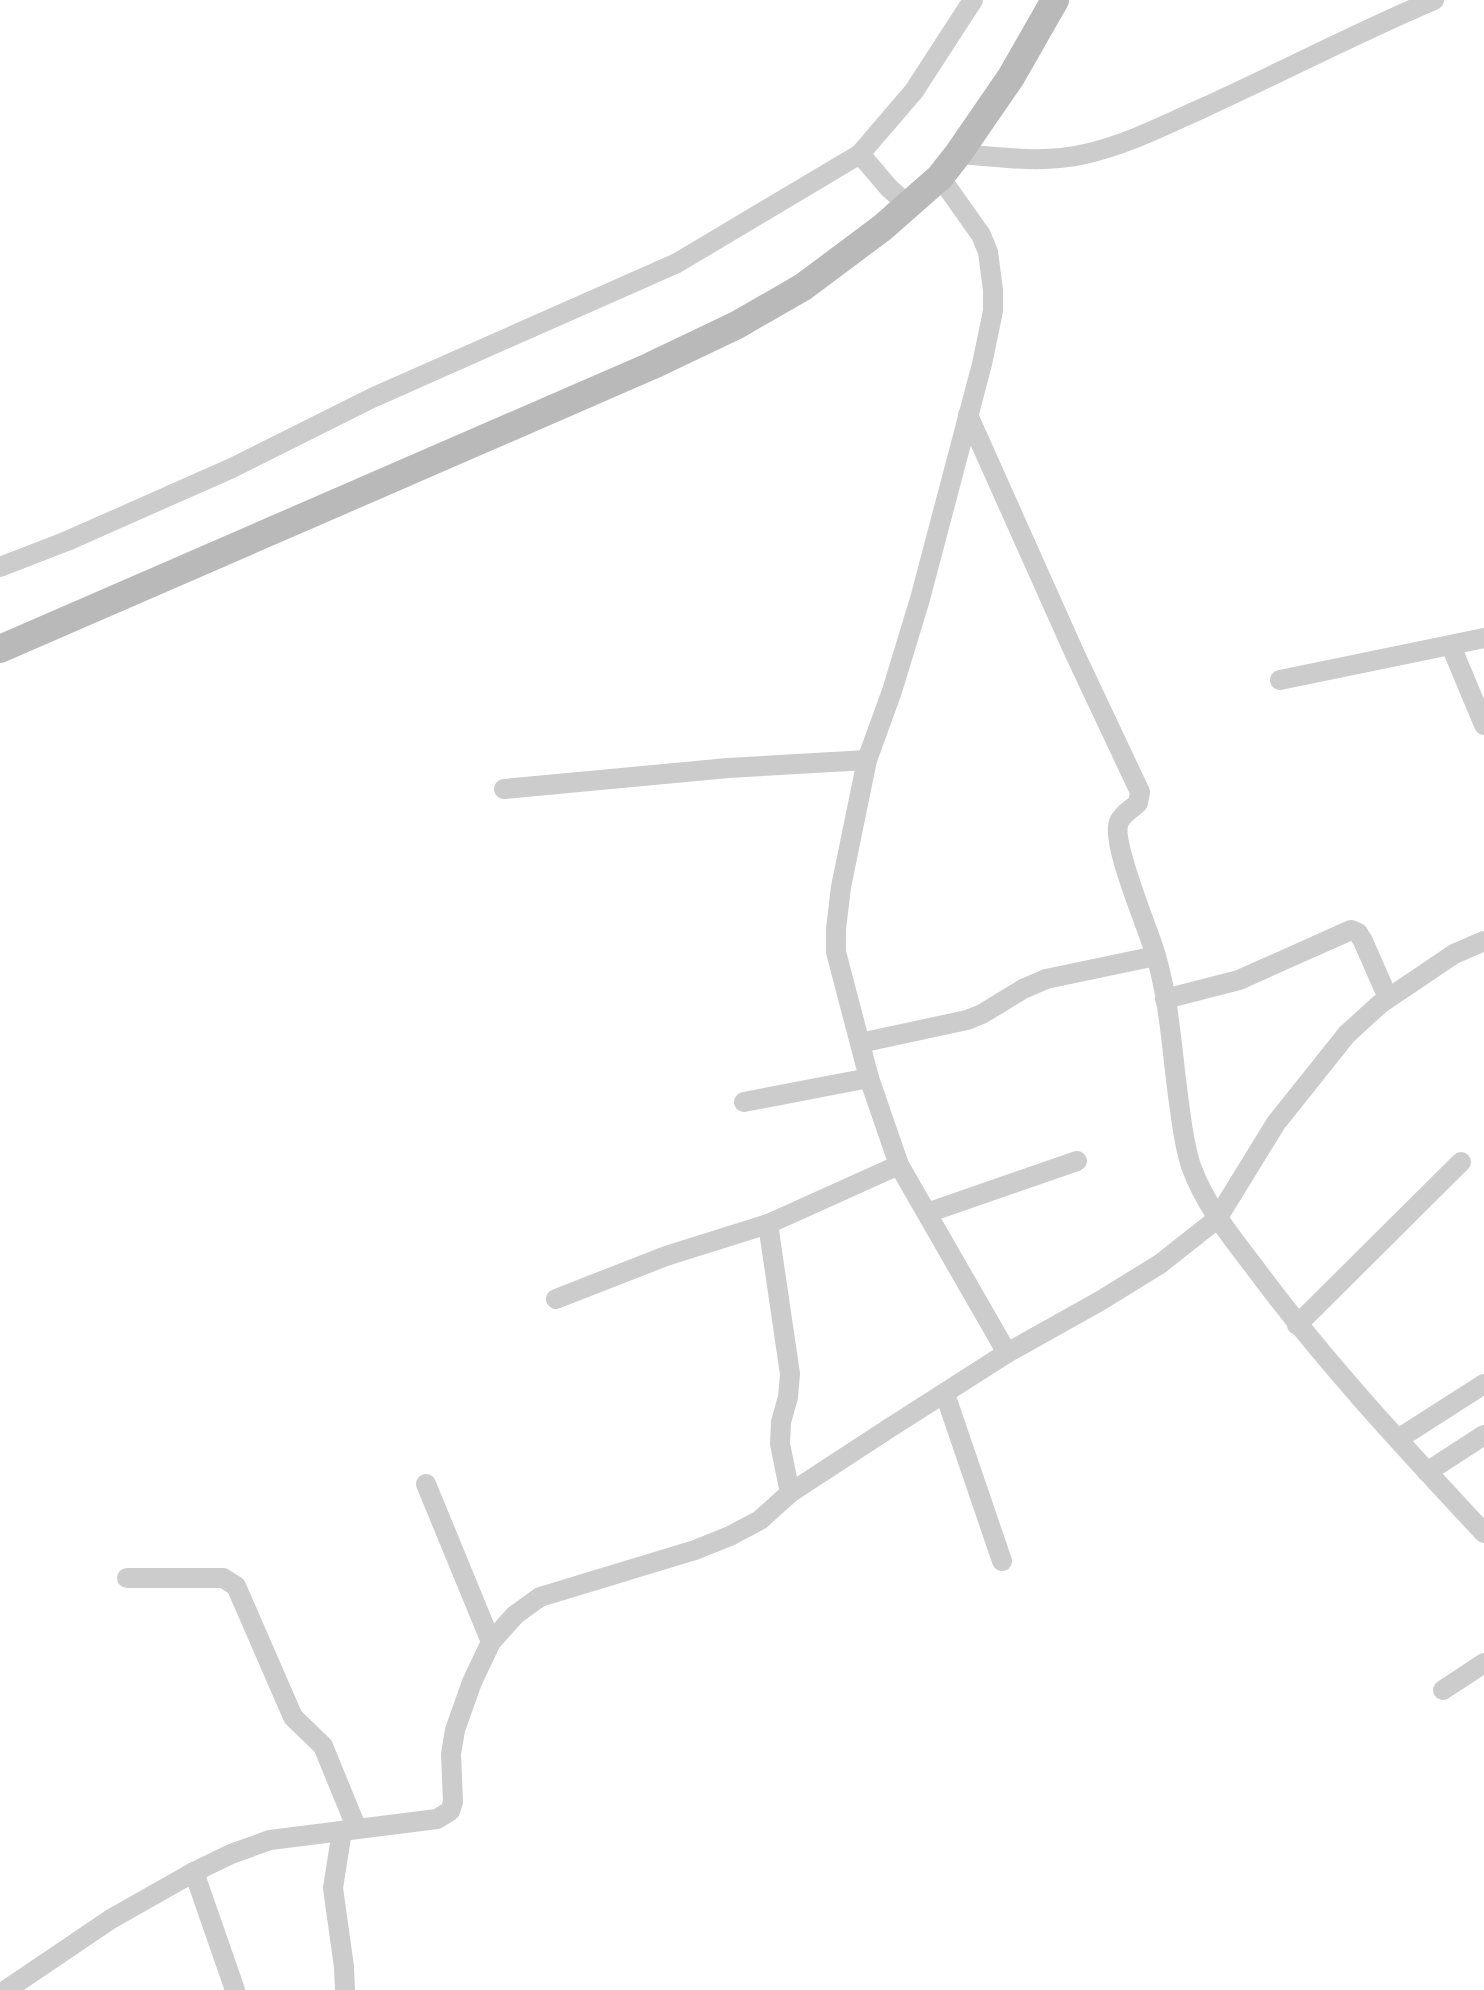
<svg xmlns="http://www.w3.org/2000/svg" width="1484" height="1990" font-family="Poppins,sans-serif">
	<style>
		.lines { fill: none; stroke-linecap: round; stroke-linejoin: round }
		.street { stroke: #ccc; stroke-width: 20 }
		.secondary { stroke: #b9b9b9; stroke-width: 28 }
	</style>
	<rect width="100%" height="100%" fill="#fff"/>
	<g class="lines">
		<g class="street">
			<path d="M860 154 889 188 908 205"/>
			<path d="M958 154C1001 157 1043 164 1085 154 1126 145 1165 125 1203 108 1280 73 1356 33 1434 0"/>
			<path d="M940 177 981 235 988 252 993 290V311L982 364 920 599 892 691 867 760 841 887 836 929V952L869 1078 899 1165 1007 1353"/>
			<path d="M968 415 1074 652 1140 792 1138 803C1132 809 1123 813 1119 822 1110 842 1149 930 1156 956 1170 1003 1172 1054 1179 1103 1182 1124 1184 1145 1191 1166 1206 1208 1235 1241 1261 1276 1329 1367 1407 1450 1484 1533"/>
			<path d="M0 567 67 541 232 468 372 398 677 263 860 154 914 91 973 0"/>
			<path d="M1451 646 1484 725"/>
			<path d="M1280 680 1484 638"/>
			<path d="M504 789 728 768 867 760"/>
			<path d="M1165 999 1239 980 1351 930 1358 933 1363 941 1388 998"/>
			<path d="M860 1043 967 1020 982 1014 1023 989 1046 979 1156 956"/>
			<path d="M744 1102 869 1078"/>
			<path d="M927 1213 1077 1161"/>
			<path d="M768 1224 790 1374 788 1397 781 1422 780 1444 790 1493"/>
			<path d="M556 1299 666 1256 768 1224 899 1165"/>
			<path d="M1297 1325 1461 1162"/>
			<path d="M945 1394 1002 1561"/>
			<path d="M1398 1439 1484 1384"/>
			<path d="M1427 1472 1484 1435"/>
			<path d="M426 1484 491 1642"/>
			<path d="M127 1578H223L236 1586 293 1717 323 1746 357 1829"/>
			<path d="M1443 1690 1484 1663"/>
			<path d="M342 1831 333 1888 344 1967 345 1990"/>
			<path d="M194 1872 235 1990"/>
			<path d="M6 1990 111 1919 194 1872 231 1854 270 1840 437 1819 450 1811 453 1802 451 1754 455 1730 472 1682 491 1642 515 1615 540 1597 695 1550 730 1536 760 1520 790 1493 888 1429 1007 1353 1100 1301 1160 1264 1217 1219 1276 1123 1347 1034 1380 1004 1454 954 1484 941"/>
		</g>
		<path class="secondary" d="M0 649 651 366 737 325 803 287 882 228 940 177 958 154 1011 77 1055 0"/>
	</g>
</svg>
